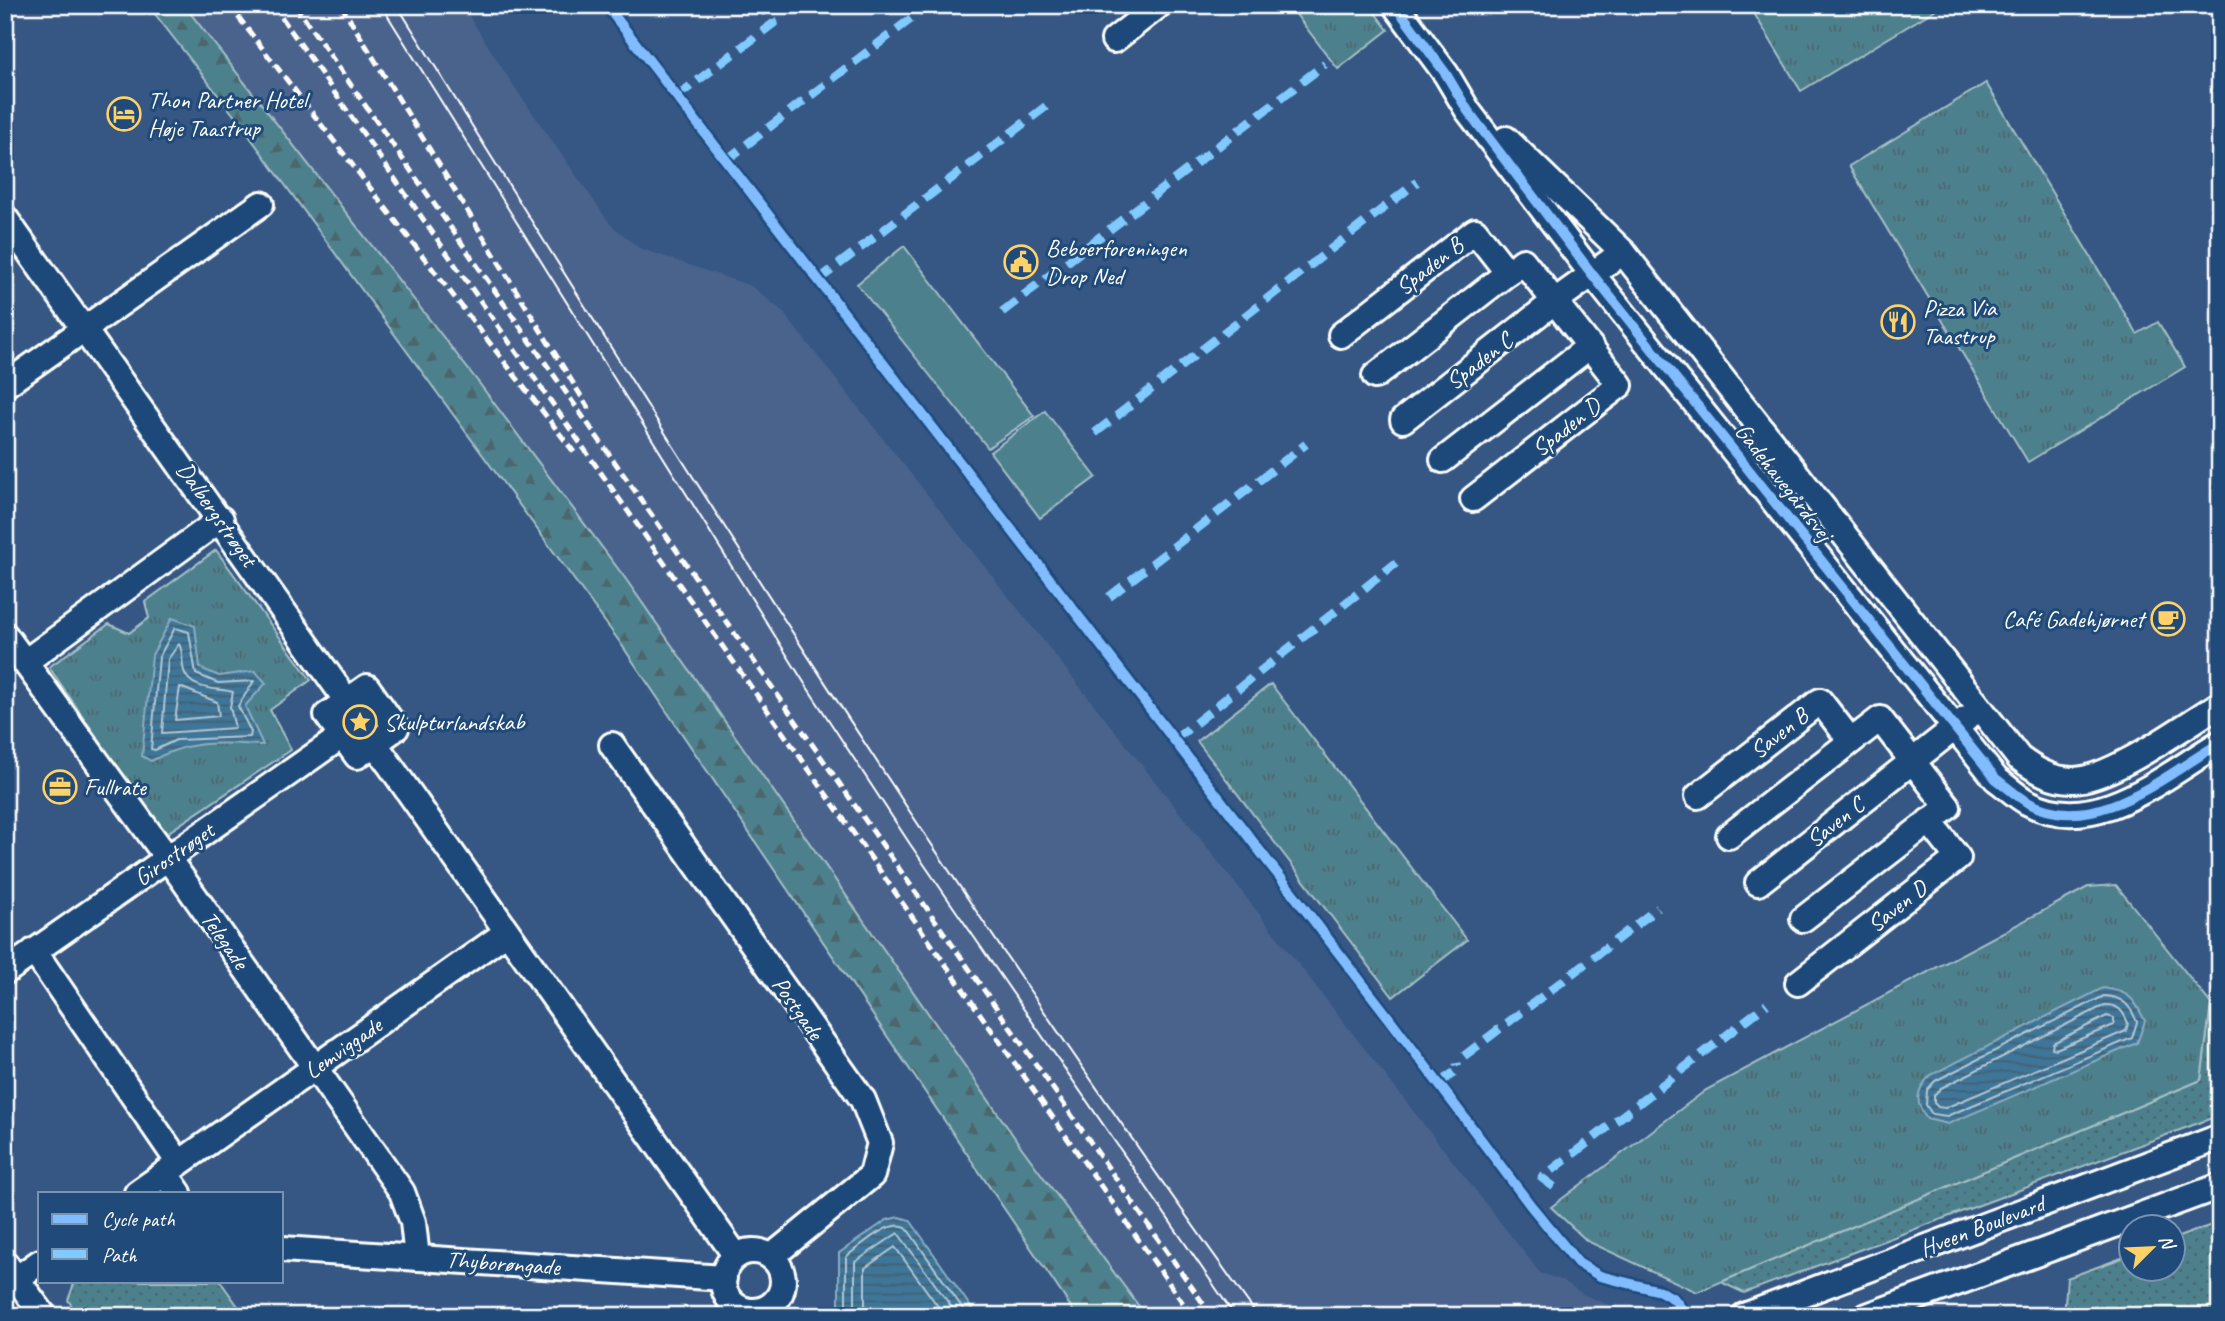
<svg xmlns="http://www.w3.org/2000/svg" width="2225" height="1321" font-family="Caveat,sans-serif">
	<style>
		.built { fill: #4a638d }
		.grass { fill: url(#grass-dots); stroke: #a6c0c6; stroke-width: 2 }
		.forest { fill: url(#forest-firs); stroke: #a6c0c6; stroke-width: 2 }
		.park { fill: url(#park-tufts); stroke: #a6c0c6; stroke-width: 2 }
		.garden { fill: #4d808d; stroke: #a6c0c6; stroke-width: 2 }
		.water { fill: url(#water-rules); stroke: #8badc2; stroke-width: 2 }
		.lines { fill: none; stroke-linecap: round; stroke-linejoin: round }
		.shore { stroke: #b2c8d6; stroke-width: 2 }
		.minor-casing { stroke: #fff; stroke-width: 30 }
		.minor { stroke: #1f4a7a; stroke-width: 24 }
		.tram { stroke: #fff; stroke-width: 2 }
		.rail { stroke: #fff; stroke-width: 5; stroke-dasharray: 10 5; stroke-linecap: butt }
		.quiet { stroke: #80caff; stroke-width: 9; stroke-dasharray: 18 9; stroke-linecap: butt }
		.cycleway-casing { stroke: #1f4a7a; stroke-width: 15 }
		.cycleway { stroke: #80bcff; stroke-width: 10 }
		.labels { text-anchor: middle; dominant-baseline: central; stroke-width: 6; stroke-linejoin: round; paint-order: stroke }
		.poi-label { font-size: 24px; fill: #fff; stroke: #1f4a7a; text-anchor: start }
		.street-label { font-size: 24px; fill: #fff; stroke: #1f4a7a }
	</style>
	<defs>
		<pattern id="grass-dots" width="8" height="8" patternUnits="userSpaceOnUse" patternTransform="scale(1.75)"><rect width="8" height="8" fill="#4d808d"/><path d="M2 2h.1M6 6h.1" fill="none" stroke="#4c666c" stroke-width="1.8" stroke-linecap="round"/></pattern>
		<pattern id="forest-firs" width="22" height="20" patternUnits="userSpaceOnUse" patternTransform="scale(1.75)"><rect width="22" height="20" fill="#4d808d"/><path d="M5 1l3.5 6h-7zM16 11l3.5 6h-7z" fill="#4c666c"/></pattern>
		<pattern id="park-tufts" width="24" height="20" patternUnits="userSpaceOnUse" patternTransform="scale(1.75)"><rect width="24" height="20" fill="#4d808d"/><path d="M3 7l-1-3M5 7V3M7 7l1-3M15 17l-1-3M17 17v-4M19 17l1-3" fill="none" stroke="#4c666c"/></pattern>
		<pattern id="water-rules" width="6" height="5" patternUnits="userSpaceOnUse" patternTransform="scale(1.75)"><rect width="6" height="5" fill="#3e7699"/><path d="M0 2.5h6" fill="none" stroke="#465f6f"/></pattern>
	</defs>
	<rect width="100%" height="100%" fill="#365784"/>
	<filter id="ink" filterUnits="userSpaceOnUse"><feTurbulence type="fractalNoise" baseFrequency=".0143" numOctaves="2"/><feDisplacementMap in="SourceGraphic" scale="14" xChannelSelector="R" yChannelSelector="G"/><feConvolveMatrix kernelMatrix="1 2 1 2 8 2 1 2 1" color-interpolation-filters="sRGB"/></filter>
	<g filter="url(#ink)">
		<path class="built" d="M184 5H462L511 82 610 224 639 248 751 286 781 310 1191 827 1540 1273 1564 1281 1582 1294 1636 1316H1146L1022 1148 844 894Z"/>
		<g class="grass">
			<path d="M2211 1004 2220 1005V1115L1744 1293 1721 1282 2201 1080Z"/>
			<path d="M2220 1222V1316H2064L2067 1278 2130 1255V1268H2172L2173 1239Z"/>
			<path d="M75 1281H220L245 1316H79L68 1300Z"/>
		</g>
		<path class="forest" d="M148 5H184L479 383 625 578 1022 1148 1146 1316H1077L619 641 236 118Z"/>
		<g class="park">
			<path d="M1295 5H1369L1388 30 1338 69 1291 8Z"/>
			<path d="M1749 5H1943L1801 91Z"/>
			<path d="M1986 83 2137 334 2158 322 2185 367 2028 462 1849 166Z"/>
			<path d="M216 550 311 680 270 710 291 750 164 835 49 667 109 624 129 633 149 618 145 602Z"/>
			<path d="M1271 684 1467 940 1393 997 1197 741Z"/>
			<path d="M2116 885 2211 1004 2201 1080 1697 1292 1587 1241 1551 1207 1706 1090 2088 887Z"/>
		</g>
		<g class="garden">
			<path d="M904 246 1034 416 988 448 857 284Z"/>
			<path d="M1045 411 1096 477 1040 518 990 452Z"/>
		</g>
		<g class="water">
			<path d="M172 618 195 626 200 668 219 676 255 671 266 683 245 706 263 745C219 743 191 739 151 761L142 756 152 655Z"/>
			<path d="M2103 988C2130 992 2133 997 2145 1021L2137 1043 1948 1124 1927 1119C1914 1102 1916 1090 1931 1075Z"/>
			<path d="M899 1217 910 1220 977 1316H839V1253L887 1220Z"/>
		</g>
		<g class="lines">
			<g class="shore">
				<path d="M175 628 189 632 196 674 218 683 254 681 238 706 251 732 250 737 176 740 155 750 151 749 159 657Z"/>
				<path d="M179 644C184 652 181 662 184 671 190 691 218 688 233 692L230 707 235 728 162 733 168 659Z"/>
				<path d="M180 687 217 702 219 716 175 720Z"/>
				<path d="M2104 996C2123 997 2130 1005 2137 1022L2132 1038 1947 1116 1932 1114 1926 1105 1927 1090 1935 1081Z"/>
				<path d="M2105 1005C2119 1005 2123 1011 2128 1023L2126 1031 1945 1108 1938 1107 1934 1103V1095L1941 1088Z"/>
				<path d="M2107 1016 2114 1018V1025L2056 1049 2052 1048 2053 1043Z"/>
				<path d="M846 1316V1257C860 1246 888 1219 906 1227L968 1316"/>
				<path d="M855 1316V1262L898 1233 958 1316"/>
				<path d="M865 1316V1268L895 1247 945 1316"/>
			</g>
			<defs>
				<g id="minor">
					<path d="M1395 5 1446 74 1468 111 1592 274 1996 779C2006 786 2016 796 2027 802 2094 839 2164 776 2220 743"/>
					<path d="M1114 40 1159 5"/>
					<path d="M1506 139 1623 252 2019 758C2035 770 2052 780 2073 780 2111 780 2185 725 2220 704"/>
					<path d="M5 218 347 701"/>
					<path d="M1341 335 1475 231 1508 273"/>
					<path d="M1375 376 1523 261 1620 385 1473 499"/>
					<path d="M5 385 261 204"/>
					<path d="M1403 420 1555 301 1623 252"/>
					<path d="M1443 460 1590 346"/>
					<path d="M5 635 182 878 402 1192 413 1222 417 1258"/>
					<path d="M25 662 221 519"/>
					<path d="M367 687 396 728 357 756 327 715Z"/>
					<path d="M375 744 736 1256"/>
					<path d="M612 745 863 1100 880 1143 872 1175 771 1257"/>
					<path d="M1698 796 1820 701 1851 741"/>
					<path d="M1729 836 1880 719 1948 807 1803 919"/>
					<path d="M1758 883 1966 719"/>
					<path d="M34 951 179 1163"/>
					<path d="M5 972 342 736"/>
					<path d="M1798 983 1958 858 1929 821"/>
					<path d="M165 1173 179 1193"/>
					<path d="M137 1193 507 932"/>
					<path d="M282 1249 724 1278"/>
					<circle cx="753" cy="1281" r="30"/>
					<path d="M5 1263 44 1316"/>
					<path d="M5 1287 40 1262"/>
					<path d="M5 1307 11 1316"/>
					<path d="M1744 1316 2220 1137"/>
					<path d="M1867 1316 2220 1186"/>
				</g>
			</defs>
			<use href="#minor" class="minor-casing"/>
			<use href="#minor" class="minor"/>
			<g class="tram">
				<path d="M381 5 805 684 910 844 1235 1316"/>
				<path d="M397 5C673 450 951 892 1258 1316"/>
			</g>
			<g class="rail">
				<path d="M229 5 577 456"/>
				<path d="M273 5 1192 1316"/>
				<path d="M295 5 1212 1316"/>
				<path d="M341 5 589 409"/>
			</g>
			<g class="quiet">
				<path d="M676 97 774 23 760 5"/>
				<path d="M725 161 929 5"/>
				<path d="M817 281 1049 104"/>
				<path d="M1002 312 1325 64"/>
				<path d="M1095 433 1417 182"/>
				<path d="M1109 597 1306 444"/>
				<path d="M1174 740 1396 563"/>
				<path d="M1464 1056 1658 908"/>
				<path d="M1439 1083 1458 1070 1457 1063"/>
				<path d="M1554 1187 1542 1178 1767 1004"/>
			</g>
			<defs>
				<g id="cycleway">
					<path d="M606 5 1389 1018 1531 1206 1578 1263 1600 1276 1660 1291 1674 1299 1687 1316"/>
					<path d="M1395 5 1446 74 1468 111 1592 274 1996 779C2006 786 2016 796 2027 802 2094 839 2164 776 2220 743"/>
				</g>
			</defs>
			<use href="#cycleway" class="cycleway-casing"/>
			<use href="#cycleway" class="cycleway"/>
		</g>
	</g>
	<defs>
		<symbol id="hotel-ring" viewBox="-11 -11 22 22"><circle r="9.5" fill="#1f4a7a" stroke="#ffd166" stroke-width="1.5"/><path d="M-6-4.5h1.5V1H6V5H4.5V3h-9V5H-6ZM-4 0a1.8 1.8 0 1 1 3.6 0ZM.5 0V-2.5h3Q6-2.5 6 0Z" fill="#ffd166"/></symbol>
		<symbol id="civic-ring" viewBox="-11 -11 22 22"><circle r="9.5" fill="#1f4a7a" stroke="#ffd166" stroke-width="1.5"/><path d="M-.6-6.5H3V-4.5H.6V-3L4-1V1h2V6H-6V1h2V-1L-.6-3ZM-1.2 2.5V6h2.4V2.5Z" fill="#ffd166"/></symbol>
		<symbol id="restaurant-ring" viewBox="-11 -11 22 22"><circle r="9.5" fill="#1f4a7a" stroke="#ffd166" stroke-width="1.5"/><path d="M-5-6h1v4h1v-4h1v4h1v-4h1v5L-1.5 .5V6h-2V.5L-5-1ZM5-6V6H3V1.5H1.5Q1.5-4 5-6Z" fill="#ffd166"/></symbol>
		<symbol id="cafe-ring" viewBox="-11 -11 22 22"><circle r="9.5" fill="#1f4a7a" stroke="#ffd166" stroke-width="1.5"/><path d="M-5.5-4.5H6V0H3Q3 3.5 0 3.5H-2.5Q-5.5 3.5-5.5 0ZM3-3.2v2h1.7v-2ZM-6 4.5H4V6H-6Z" fill="#ffd166"/></symbol>
		<symbol id="sight-ring" viewBox="-11 -11 22 22"><circle r="9.5" fill="#1f4a7a" stroke="#ffd166" stroke-width="1.5"/><path d="M0-6L1.8-2.2L6-1.7L2.9 1.2L3.7 5.4L0 3.3L-3.7 5.4L-2.9 1.2L-6-1.7L-1.8-2.2Z" fill="#ffd166"/></symbol>
		<symbol id="office-ring" viewBox="-11 -11 22 22"><circle r="9.5" fill="#1f4a7a" stroke="#ffd166" stroke-width="1.5"/><path d="M-6-3h4V-5.5h4V-3h4V5H-6ZM-1-4.5V-3h2v-1.5ZM-6 0V1H6V0Z" fill="#ffd166"/></symbol>
	</defs>
	<g fill-rule="evenodd">
		<use href="#hotel-ring" x="105" y="95" width="38" height="38"/>
		<use href="#civic-ring" x="1002" y="243" width="38" height="38"/>
		<use href="#restaurant-ring" x="1879" y="303" width="38" height="38"/>
		<use href="#cafe-ring" x="2149" y="600" width="38" height="38"/>
		<use href="#sight-ring" x="341" y="703" width="38" height="38"/>
		<use href="#office-ring" x="41" y="768" width="38" height="38"/>
	</g>
	<g class="labels">
		<g class="poi-label">
			<text x="148" y="100">Thon Partner Hotel<tspan x="148" dy="28">Høje Taastrup</tspan></text>
			<text x="1046" y="248">Beboerforeningen<tspan x="1046" dy="28">Drop Ned</tspan></text>
			<text x="1923" y="308">Pizza Via<tspan x="1923" dy="28">Taastrup</tspan></text>
			<text x="2144" y="619" text-anchor="end">Café Gadehjørnet</text>
			<text x="384" y="722">Skulpturlandskab</text>
			<text x="84" y="787">Fullrate</text>
		</g>
		<g class="street-label">
			<text transform="translate(1429 266) rotate(-38)">Spaden B</text>
			<text transform="translate(1479 361) rotate(-38)">Spaden C</text>
			<text transform="translate(1566 427) rotate(-38)">Spaden D</text>
			<text transform="translate(1784 482) rotate(52)">Gadehavegårdsvej</text>
			<text transform="translate(217 514) rotate(55)">Dalbergstrøget</text>
			<text transform="translate(1779 733) rotate(-38)">Saven B</text>
			<text transform="translate(1835 822) rotate(-38)">Saven C</text>
			<text transform="translate(174 854) rotate(-35)">Girostrøget</text>
			<text transform="translate(1897 906) rotate(-38)">Saven D</text>
			<text transform="translate(225 940) rotate(55)">Telegade</text>
			<text transform="translate(798 1008) rotate(55)">Postgade</text>
			<text transform="translate(343 1048) rotate(-35)">Lemviggade</text>
			<text transform="translate(1982 1226) rotate(-21)">Hveen Boulevard</text>
			<text transform="translate(503 1263) rotate(4)">Thyborøngade</text>
		</g>
	</g>
	<rect width="2225" height="1321" fill="none" stroke="#1f4a7a" stroke-width="28"/>
	<rect x="14" y="14" width="2197" height="1293" fill="none" stroke="#fff" stroke-width="2.5" filter="url(#ink)"/>
	<rect x="38" y="1192" width="245" height="91" fill="#1f4a7a" stroke="#7992af" stroke-width="2"/>
	<rect x="52" y="1214" width="35" height="10" fill="#80bcff" stroke="#7992af" stroke-width="2"/>
	<text x="102" y="1226" font-size="21" fill="#ffffff">Cycle path</text>
	<rect x="52" y="1249" width="35" height="10" fill="#80caff" stroke="#7992af" stroke-width="2"/>
	<text x="102" y="1262" font-size="21" fill="#ffffff">Path</text>
	<g transform="translate(2152 1248) rotate(66)"><circle r="33" fill="#1f4a7a" stroke="#7992af" stroke-width="2"/>
	<path d="M0-5L12 26L0 18L-12 26Z" fill="#ffd166"/>
	<text y="-10" font-size="19" font-weight="bold" text-anchor="middle" fill="#ffffff">N</text>
	</g>
</svg>
